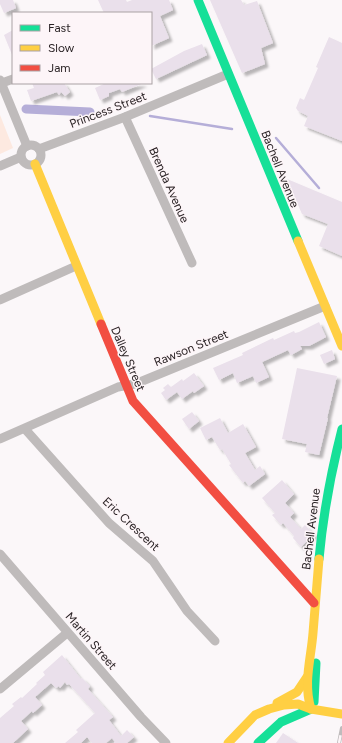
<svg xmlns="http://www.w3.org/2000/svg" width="342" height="743" font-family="Figtree,sans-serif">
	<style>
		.green { fill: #fde9e0 }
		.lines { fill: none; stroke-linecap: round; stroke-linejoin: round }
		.stream { stroke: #b5aed8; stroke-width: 2.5 }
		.canal { stroke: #b5aed8; stroke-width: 9 }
		.building { fill: #eae0eb; filter: url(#shadow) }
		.street { stroke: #bfbbbb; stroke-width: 9 }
		.fast { stroke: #16e098; stroke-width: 9 }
		.slow { stroke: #ffcf43; stroke-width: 9 }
		.jam { stroke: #f24e42; stroke-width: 9 }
		.rail-casing { stroke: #bfbbbc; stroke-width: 4 }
		.rail { stroke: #fdf5f8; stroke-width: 2.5; stroke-dasharray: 8; stroke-linecap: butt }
		.labels { text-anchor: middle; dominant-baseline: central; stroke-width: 3; stroke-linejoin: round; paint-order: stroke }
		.street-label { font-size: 12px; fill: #2a2325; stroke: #fdf5f8 }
	</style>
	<defs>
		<filter id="shadow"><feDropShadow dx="3.5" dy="3.5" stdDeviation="1" flood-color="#0004"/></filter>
	</defs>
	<rect width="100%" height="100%" fill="#fbf7f9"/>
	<path class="green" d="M0 115 13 148 0 154Z"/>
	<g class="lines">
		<g class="stream">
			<path d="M150 116 232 129"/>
			<path d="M276 138 319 188"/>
		</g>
		<path class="canal" d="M26 109 90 112"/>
	</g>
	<g class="building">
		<path d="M0 0H13L16 8 4 13 0 4Z"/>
		<path d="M98 0H126L127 2 132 0H169L173 10 160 16 169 38 151 46V13H104Z"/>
		<path d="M210 0H241L244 5 257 1 273 43 261 48 265 64 242 73Z"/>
		<path d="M13 30V57L4 35Z"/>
		<path d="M329 37 342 43V141L304 126 308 116 298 111 296 108 300 98 304 100 318 68 316 67Z"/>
		<path d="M202 44 207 55 156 79 151 69 184 51Z"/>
		<path d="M32 83H64L70 92 65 96 61 92 59 95 57 92 31 101 27 90 34 88Z"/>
		<path d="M106 83H144L122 92 120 89 109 93V96L100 100 95 88Z"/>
		<path d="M287 179 342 202V256L319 246 328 224 302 214Z"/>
		<path d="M319 322 326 337 309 346H300L302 349 291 355 288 350 262 362 269 377 256 383 253 376 237 383 233 373 219 380 213 368 243 355 242 353 273 338 274 340 294 331 295 333 299 332Z"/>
		<path d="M332 350 335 359 324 364 320 355Z"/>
		<path d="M297 368 337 376 327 418H328L319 455 305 452 307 444 282 439Z"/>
		<path d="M194 373 204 386 194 393 193 391 182 399 177 392 166 400 161 393 165 390 163 388 168 384 171 387 182 379 183 381Z"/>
		<path d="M192 412 199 421 189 429 182 419Z"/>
		<path d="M220 418 228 433 243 424 256 447 245 453 255 470 260 466 265 474 249 486 245 481 243 483 229 465 231 464 222 449 220 450 212 437 206 440 200 428Z"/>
		<path d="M282 480 294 494 285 503 294 513 290 517 301 529 305 525 314 534 301 547 293 538 294 536 283 523 281 525 272 515 275 513 262 498Z"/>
		<path d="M62 655 81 679 82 678 90 686 88 689 113 717 109 720 121 736 127 730 134 737 127 743H114L115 742 112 738 106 743H92L87 737 81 743H65L78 732 76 730 95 713 69 684 67 685 65 682 60 688 59 686 56 688 51 683 35 697 42 705 33 713 32 711 21 721 28 729 13 743H0V718L14 706 12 704 21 697 22 698 37 684 36 683 45 675 43 672Z"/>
		<path d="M283 733 298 743H276Z"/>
	</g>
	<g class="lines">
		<g class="street">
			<path d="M0 80 27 146"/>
			<path d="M2 83 13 79"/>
			<path d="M125 117 192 263"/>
			<circle cx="31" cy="155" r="10"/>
			<path d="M39 149 125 117 228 74"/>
			<path d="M0 166 21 157"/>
			<path d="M0 300 76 266"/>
			<path d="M25 429 109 523 153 561 187 611 215 641"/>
			<path d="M0 439 118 387 135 384 325 306"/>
			<path d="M0 554 141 717 166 743"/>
			<path d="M0 689 67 633"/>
		</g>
		<g class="fast">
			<path d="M198 0 298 241"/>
			<path d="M319 559C323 515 331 472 342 429"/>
			<path d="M314 702 316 663"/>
			<path d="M258 743 281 722 311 709"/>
		</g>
		<g class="slow">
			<path d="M35 164 101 324"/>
			<path d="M298 241 342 346"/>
			<path d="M277 703 297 692 307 677"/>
			<path d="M311 709C303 683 311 659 313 633 315 608 317 584 319 559"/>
			<path d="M228 743 255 715 269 709 284 705 298 704 311 709 342 714"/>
		</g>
		<path class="jam" d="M101 324 133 401 314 603"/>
		<defs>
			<path id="rail" d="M339 743 342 728"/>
		</defs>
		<use href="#rail" class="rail-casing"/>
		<use href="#rail" class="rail"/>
	</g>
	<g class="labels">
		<g class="street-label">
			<text transform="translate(108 110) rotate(-21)">Princess Street</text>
			<text transform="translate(280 169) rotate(68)">Bachell Avenue</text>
			<text transform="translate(169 185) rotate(66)">Brenda Avenue</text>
			<text transform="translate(191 348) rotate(-22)">Rawson Street</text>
			<text transform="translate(128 359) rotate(67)">Dalley Street</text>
			<text transform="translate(131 524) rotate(43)">Eric Crescent</text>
			<text transform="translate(311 529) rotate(-83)">Bachell Avenue</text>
			<text transform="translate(91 641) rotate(49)">Martin Street</text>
		</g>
	</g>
	<rect x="12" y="12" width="140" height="72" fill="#fdf5f8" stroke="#a9a1a4"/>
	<rect x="20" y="25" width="20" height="6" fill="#16e098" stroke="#a9a1a4"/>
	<text x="48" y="32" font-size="12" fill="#2a2325">Fast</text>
	<rect x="20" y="45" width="20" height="6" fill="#ffcf43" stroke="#a9a1a4"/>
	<text x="48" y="52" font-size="12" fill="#2a2325">Slow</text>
	<rect x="20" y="65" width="20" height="6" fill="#f24e42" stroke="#a9a1a4"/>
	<text x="48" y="72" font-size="12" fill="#2a2325">Jam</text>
</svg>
